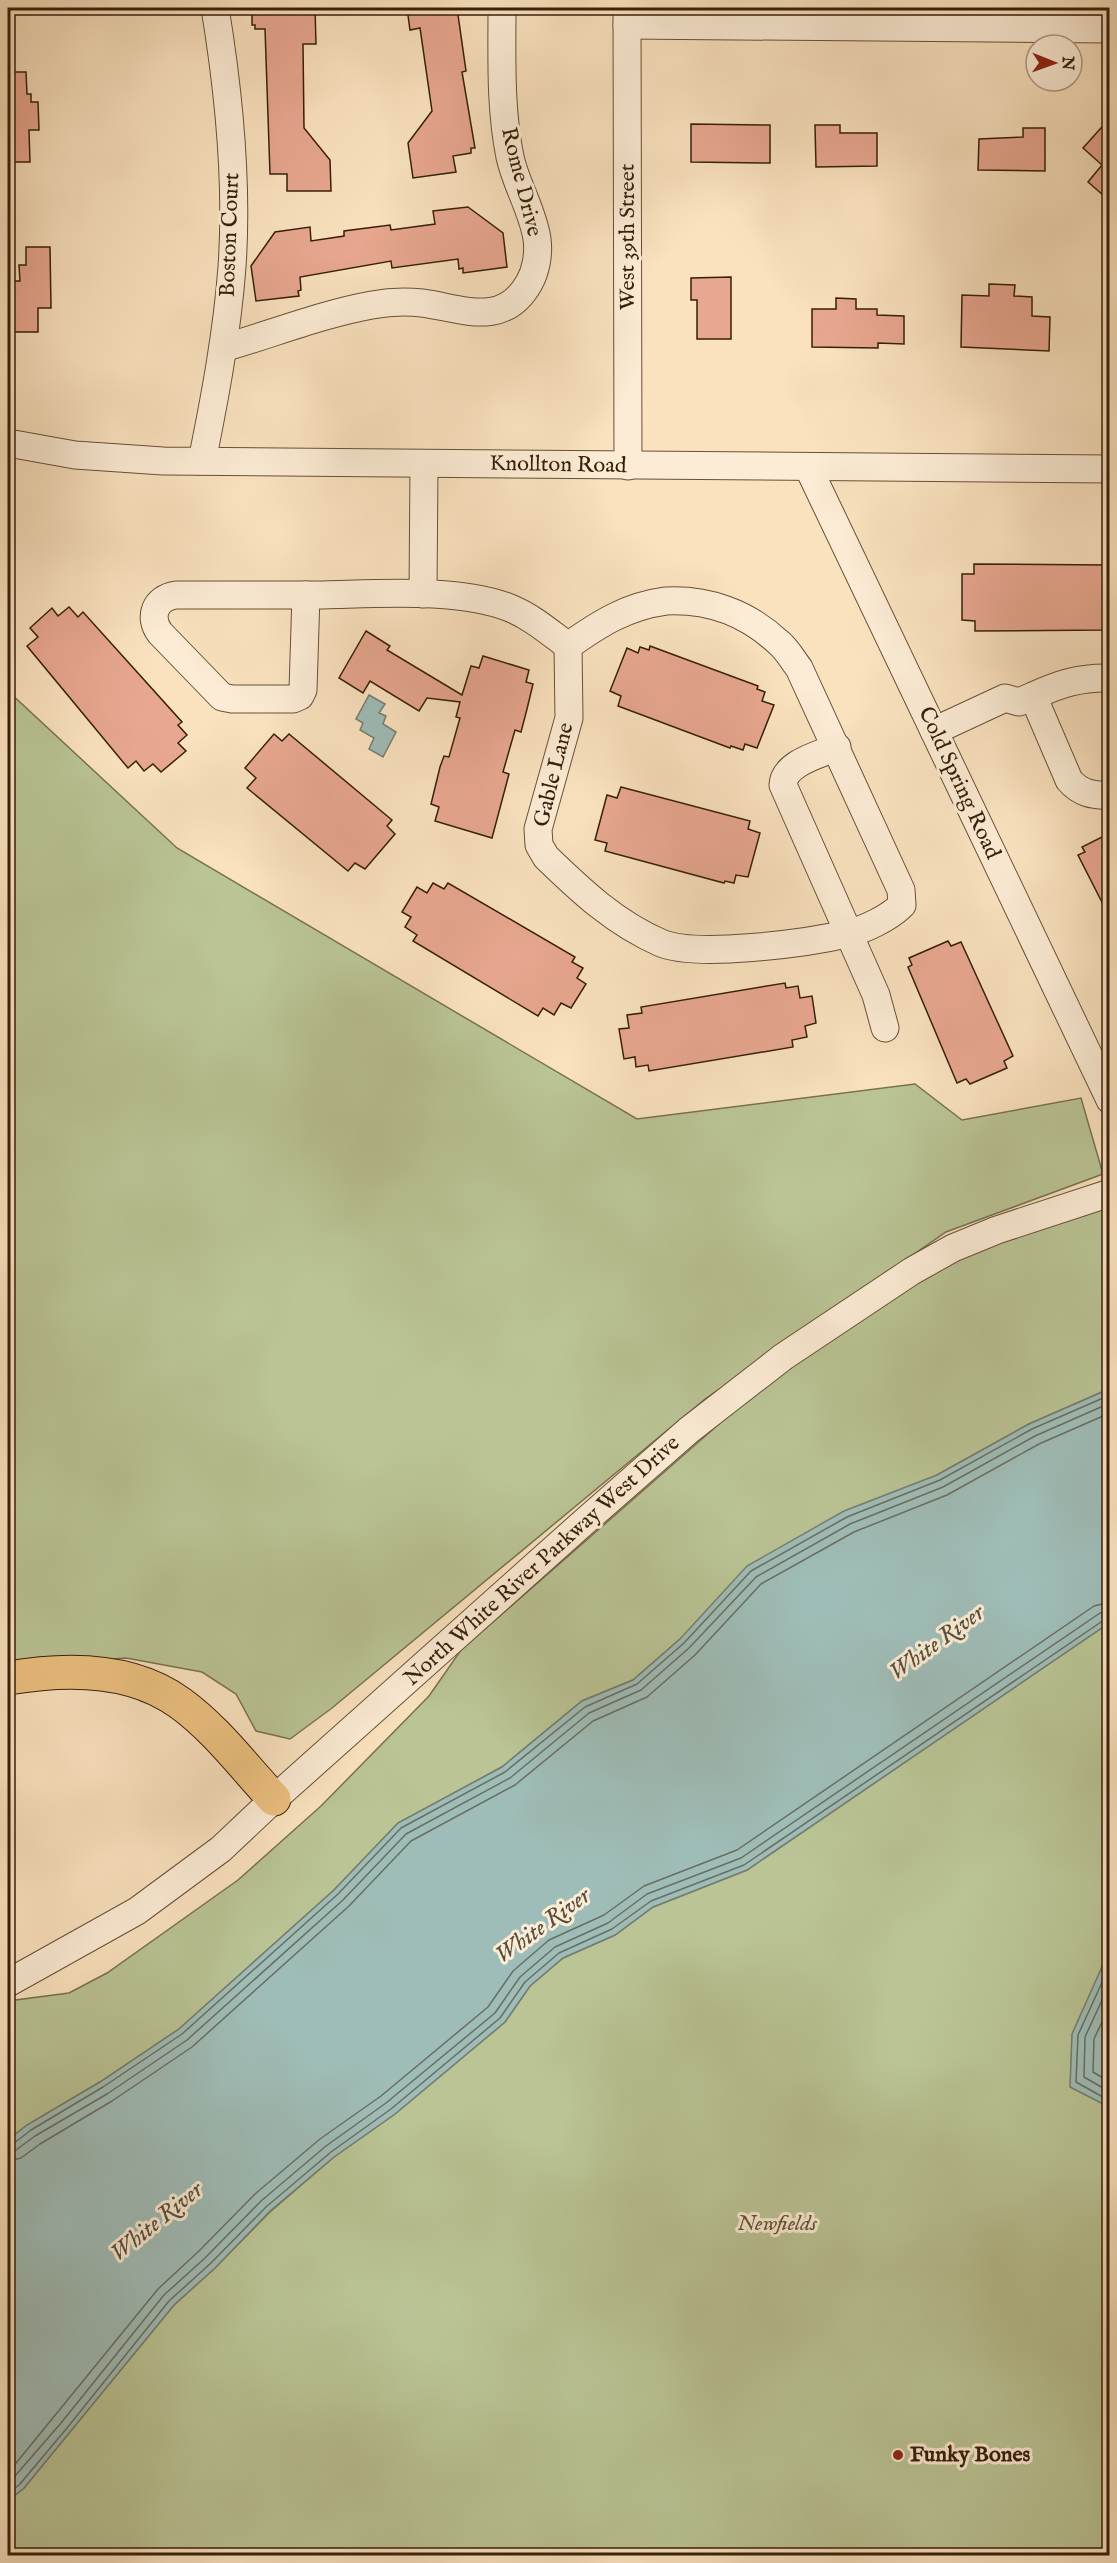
<svg xmlns="http://www.w3.org/2000/svg" width="1117" height="2563" font-family="'IM FELL English',serif">
	<style>
		.green { fill: #bac495; stroke: #78724f; stroke-width: 1.5 }
		.water { fill: #9fbdb8; stroke: #757e72; stroke-width: 1.5 }
		.lines { fill: none; stroke-linecap: round; stroke-linejoin: round }
		.shore { stroke: #6a6e60; stroke-width: 1.5 }
		.building { fill: #e8a790; stroke: #361f09; stroke-width: 1.5 }
		.minor-casing { stroke: #675036; stroke-width: 29 }
		.major-casing { stroke: #361f09; stroke-width: 35 }
		.minor { stroke: #fcecd5; stroke-width: 27 }
		.major { stroke: #edc180; stroke-width: 33 }
		.poi-dot { fill: #8f2418; stroke: #fcecd5; stroke-width: 2 }
		.labels { text-anchor: middle; dominant-baseline: central; stroke-width: 6; stroke-linejoin: round; paint-order: stroke }
		.street-label { font-size: 22px; fill: #361f09; stroke: #fcecd5 }
		.park-label { font-size: 22px; font-style: italic; fill: #5e5133; stroke: #fcecd5 }
		.poi-label { font-size: 22px; font-weight: bold; fill: #361f09; stroke: #fcecd5; text-anchor: start }
		.water-label { font-size: 24px; font-style: italic; fill: #564e3e; stroke: #fcecd5 }
	</style>
	<rect width="100%" height="100%" fill="#fae2bf"/>
	<filter id="stains"><feTurbulence type="fractalNoise" baseFrequency=".00333" numOctaves="4"/><feColorMatrix values="0 0 0 0 .2 0 0 0 0 .09 0 0 0 0 .02 0 0 0 .5 -.17"/></filter>
	<radialGradient id="worn" r=".72"><stop offset=".6" stop-color="#630" stop-opacity="0"/><stop offset="1" stop-color="#630" stop-opacity=".3"/></radialGradient>
	<g class="green">
		<path d="M8 691 177 848 637 1119 915 1084 962 1120 1081 1098 1103 1174 946 1232 705 1399 332 1708 290 1739 256 1731 236 1694 202 1672 126 1658 8 1667Z"/>
		<path d="M1109 1203V1389L1029 1424 937 1475 680 1639 633 1680 582 1701 502 1767 398 1823 334 1890 179 2029 100 2082 27 2125 8 2140V2001L69 1993 107 1973 238 1880 321 1806 429 1696 461 1650 735 1410 819 1346 956 1258Z"/>
		<path d="M1109 1623V2555L8 2556V2501L24 2488 174 2305 215 2268 270 2212 334 2157 395 2114 505 2022 530 1986 563 1958 615 1935 653 1907 747 1870Z"/>
	</g>
	<g class="water">
		<path d="M369 695 385 704 379 713 386 716 383 724 396 732 383 757 369 749 374 738 360 730 363 723 356 719Z"/>
		<path d="M1109 1389V1623L747 1870 653 1907 615 1935 563 1958 530 1986 505 2022 395 2114 334 2157 270 2211 215 2268 174 2305 24 2488 8 2501V2140L27 2125 100 2082 179 2029 334 1890 398 1823 502 1767 582 1701 633 1680 680 1639 747 1566 844 1511 937 1475 1029 1424Z"/>
		<path d="M1109 1951V2107L1070 2087 1072 2034Z"/>
	</g>
	<g class="lines">
		<g class="shore">
			<path d="M1110 1965 1078 2035 1076 2082 1110 2101"/>
			<path d="M1110 1983 1085 2037 1084 2077 1110 2092"/>
			<path d="M1110 2005 1094 2039 1093 2072 1110 2082"/>
			<path d="M8 2145 13 2144 31 2130 103 2087 182 2034 338 1894 401 1828 505 1772 585 1707 637 1684 684 1643 751 1571 847 1517 940 1480 1032 1429 1110 1395"/>
			<path d="M8 2152 16 2150 35 2136 107 2094 187 2040 343 1900 406 1834 510 1778 589 1713 641 1690 689 1648 756 1577 850 1524 943 1487 1035 1436 1110 1403"/>
			<path d="M8 2161 21 2158 40 2144 112 2101 192 2047 349 1906 411 1841 515 1785 593 1721 647 1697 695 1655 761 1584 854 1532 947 1495 1039 1444 1110 1413"/>
			<path d="M8 2473 158 2289 199 2251 255 2194 320 2139 381 2096 488 2007 513 1971 549 1940 604 1915 644 1886 737 1850 1094 1606 1110 1602"/>
			<path d="M8 2484 61 2423 164 2295 205 2258 261 2201 326 2146 386 2103 495 2013 520 1977 555 1947 608 1923 647 1894 741 1858 1100 1613 1110 1611"/>
			<path d="M8 2494 20 2484 67 2428 169 2301 211 2263 266 2207 331 2152 391 2109 500 2018 525 1982 559 1953 612 1929 651 1901 744 1865 1104 1620 1110 1619"/>
		</g>
	</g>
	<g class="building">
		<path d="M252 8H315L316 44H303L304 128 330 160 331 191H287V174H270L265 29H255V25H252Z"/>
		<path d="M407 8H457L466 71 462 72 475 148H471V153L453 156 456 172 413 178 408 143 432 111 420 28 410 30Z"/>
		<path d="M8 72H26L27 94H31V102H38L39 130H29L30 162H8Z"/>
		<path d="M1110 118V201L1088 182 1102 165 1083 148Z"/>
		<path d="M691 124 770 125V163L691 162Z"/>
		<path d="M815 125H840V133H877V166L816 167Z"/>
		<path d="M1023 128H1045V171L978 170 979 139 1023 137Z"/>
		<path d="M468 207 503 233 507 267 463 273V268L459 269 458 259 392 268 391 261 300 277 301 290 298 291 299 296 256 301 251 266 275 232 310 227 311 241 344 236V231L390 225 391 230 435 224 433 211Z"/>
		<path d="M26 247H50L51 308H38V332H8V281H20L19 265H26Z"/>
		<path d="M731 277V339H697V300H691V278Z"/>
		<path d="M989 284 1015 285 1014 296 1032 297V316L1050 317 1049 351 961 347 962 295 989 296Z"/>
		<path d="M836 298 856 299V309H877V315L904 316V344L878 343V348L812 347V309H836Z"/>
		<path d="M974 564 1108 565 1110 622H1107V630L975 631V621L962 620V574H974Z"/>
		<path d="M69 607 78 617 83 612 182 722 178 725 187 735 178 743 186 751 161 772 153 764 144 771 136 761 128 768 27 646 38 637 30 628 52 608 58 616Z"/>
		<path d="M366 631 390 646 387 650 462 695 471 666 479 668 483 656 529 670 526 682 533 684 527 709 521 732 515 730 503 772 509 774 492 838 435 821 439 807 431 804 440 767 444 756 449 757 460 718 456 717 460 702 427 698 419 711 370 681 363 693 339 678Z"/>
		<path d="M650 646 758 686 757 689 765 692 762 701 774 705 757 748 745 744 743 750 731 746 730 748 618 706 621 696 610 691 627 648 638 653 640 647 649 650Z"/>
		<path d="M274 734 282 741 289 734 392 820 387 826 395 834 365 869 355 863 348 871 247 788 256 778 245 768Z"/>
		<path d="M621 787 750 821 748 829 760 833 748 877 736 875 734 883 725 881 724 883 605 851 607 843 595 840 607 795 617 798Z"/>
		<path d="M1110 833V918L1078 855 1085 852 1082 847Z"/>
		<path d="M433 883 444 889 448 883 575 957 572 962 583 968 577 978 586 984 571 1008 561 1003 554 1015 543 1008 538 1016 413 941 417 935 405 927 411 917 402 912 417 887 427 893Z"/>
		<path d="M948 941 951 946 961 942 1013 1056 1004 1061 1007 1068 970 1084 966 1079 957 1083 908 967 912 965 909 958Z"/>
		<path d="M785 983 786 988 798 986 800 998 812 996 816 1023 805 1026 807 1037 792 1040 793 1047 649 1071 648 1065 636 1067 635 1057 624 1059 619 1029 629 1028 627 1015 642 1013 641 1007Z"/>
	</g>
	<g class="lines">
		<defs>
			<g id="minor">
				<path d="M627 8 628 466"/>
				<path d="M627 25 1110 29"/>
				<path d="M223 348C272 334 322 314 372 305 388 302 405 301 422 303 461 308 503 329 529 283 536 271 539 254 537 239 533 211 516 185 510 157 500 108 502 58 502 8"/>
				<path d="M8 443 75 455 163 461 1110 469"/>
				<path d="M202 461C215 397 227 333 232 267 238 180 229 93 215 8"/>
				<path d="M808 467 1110 1100"/>
				<path d="M423 594 424 464"/>
				<path d="M176 595H306L303 690 300 696 293 699H232L222 697 160 633C148 617 155 598 176 595Z"/>
				<path d="M306 595C366 595 455 586 510 608 532 617 549 632 568 646"/>
				<path d="M666 601C708 599 747 613 778 642 787 649 792 659 799 668L901 890 902 905C889 918 864 930 846 934 807 943 696 958 661 943 615 923 581 891 546 857L539 845 538 829 569 718 568 646C599 624 627 606 666 601Z"/>
				<path d="M1110 678C1081 677 1059 684 1033 696L1069 780C1080 793 1093 796 1110 795"/>
				<path d="M934 731 1005 698 1019 702 1033 696"/>
				<path d="M837 747C819 755 784 763 783 785L876 995 885 1028"/>
				<path d="M8 1983 137 1911 221 1849 274 1799 584 1522 689 1430 783 1357 912 1271 953 1248 997 1230 1110 1193"/>
			</g>
			<path id="major" d="M8 1678C66 1668 131 1667 180 1703 216 1729 244 1767 274 1799"/>
		</defs>
		<use href="#minor" class="minor-casing"/>
		<use href="#major" class="major-casing"/>
		<use href="#minor" class="minor"/>
		<use href="#major" class="major"/>
	</g>
	<circle class="poi-dot" cx="898" cy="2455" r="6"/>
	<g class="labels">
		<g class="street-label">
			<text transform="translate(521 182) rotate(76)">Rome Drive</text>
			<text transform="translate(230 235) rotate(-88)">Boston Court</text>
			<text transform="translate(628 237) rotate(-90)">West 39th Street</text>
			<text transform="translate(558 465) rotate(1)">Knollton Road</text>
			<text transform="translate(554 775) rotate(-76)">Gable Lane</text>
			<text transform="translate(959 783) rotate(65)">Cold Spring Road</text>
			<text transform="translate(542 1561) rotate(-42)">North White River Parkway West Drive</text>
		</g>
		<g class="park-label">
			<text x="777" y="2224">Newfields</text>
		</g>
		<g class="poi-label">
			<text x="910" y="2455">Funky Bones</text>
		</g>
		<g class="water-label">
			<text transform="translate(937 1643) rotate(-36)">White River</text>
			<text transform="translate(543 1926) rotate(-36)">White River</text>
			<text transform="translate(157 2222) rotate(-39)">White River</text>
		</g>
	</g>
	<rect width="1117" height="2563" fill="none" stroke="#fae2bf" stroke-width="30"/>
	<rect x="9" y="9" width="1099" height="2545" fill="none" stroke="#361f09" stroke-width="3"/>
	<rect x="15" y="15" width="1087" height="2533" fill="none" stroke="#361f09" stroke-width="1.5"/>
	<g transform="translate(1054 63) rotate(91)"><circle r="28" fill="#fcecd5" stroke="#ad9a83" stroke-width="1.5"/>
	<path d="M0-4.5L10 22L0 15L-10 22Z" fill="#8f2418"/>
	<text y="-9" font-size="16" font-weight="bold" text-anchor="middle" fill="#361f09">N</text>
	</g>
	<rect width="100%" height="100%" filter="url(#stains)"/>
	<rect width="100%" height="100%" fill="url(#worn)"/>
</svg>
